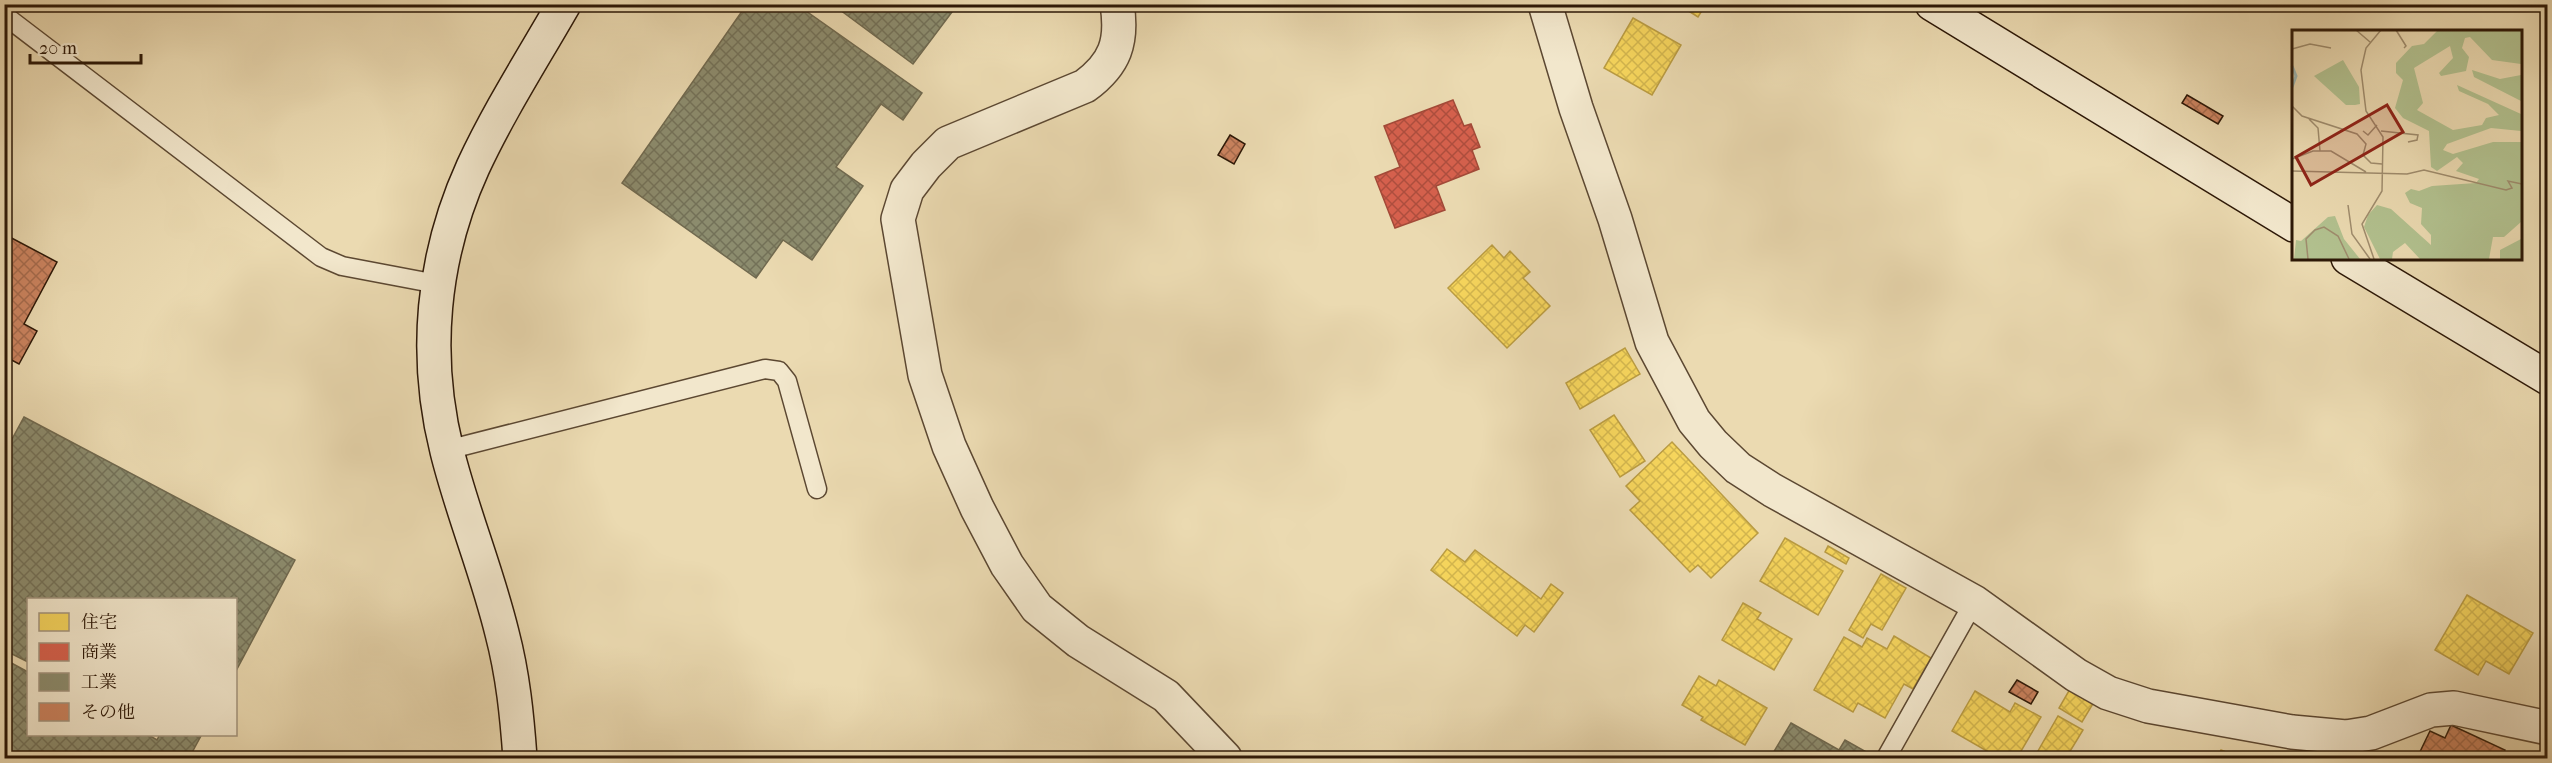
<svg xmlns="http://www.w3.org/2000/svg" width="2552" height="763" font-family="'IM FELL French Canon','Noto Serif JP',serif">
	<style>
		.homes { fill: url(#homes-cross-hatch); stroke: #ba9c42; stroke-width: 1.5 }
		.shops { fill: url(#shops-cross-hatch); stroke: #a34a38; stroke-width: 1.5 }
		.industry { fill: url(#industry-cross-hatch); stroke: #70694f; stroke-width: 1.5 }
		.building { fill: url(#building-cross-hatch); stroke: #2d1807; stroke-width: 1.5 }
		.lines { fill: none; stroke-linecap: round; stroke-linejoin: round }
		.lane-casing { stroke: #5c4832; stroke-width: 21 }
		.street-casing { stroke: #5c4832; stroke-width: 36 }
		.secondary-casing { stroke: #2d1807; stroke-width: 36 }
		.lane { stroke: #f2e7cc; stroke-width: 18 }
		.street { stroke: #f2e7cc; stroke-width: 33 }
		.secondary { stroke: #f2e7cc; stroke-width: 33 }
		.inset-river { fill: none; stroke: #9cb8b6; stroke-width: 3 }
		.inset-road { fill: none; stroke: #9f8c6d; stroke-width: 1.5 }
		.view { fill: #8f2418; fill-opacity: 0.15; stroke: #8f2418; stroke-width: 3 }
		.inset-edge { fill: none; stroke: #2d1807; stroke-width: 3 }
	</style>
	<defs>
		<pattern id="homes-cross-hatch" width="8" height="8" patternUnits="userSpaceOnUse" patternTransform="scale(1.5)"><rect width="8" height="8" fill="#f6d55c"/><path d="M0 0l8 8M0 8l8-8" fill="none" stroke="#d3b64e"/></pattern>
		<pattern id="shops-cross-hatch" width="8" height="8" patternUnits="userSpaceOnUse" patternTransform="scale(1.5)"><rect width="8" height="8" fill="#d6604d"/><path d="M0 0l8 8M0 8l8-8" fill="none" stroke="#ae4e3e"/></pattern>
		<pattern id="industry-cross-hatch" width="8" height="8" patternUnits="userSpaceOnUse" patternTransform="scale(1.5)"><rect width="8" height="8" fill="#8c8c6e"/><path d="M0 0l8 8M0 8l8-8" fill="none" stroke="#737158"/></pattern>
		<pattern id="building-cross-hatch" width="8" height="8" patternUnits="userSpaceOnUse" patternTransform="scale(1.5)"><rect width="8" height="8" fill="#cb835f"/><path d="M0 0l8 8M0 8l8-8" fill="none" stroke="#a56a4c"/></pattern>
	</defs>
	<rect width="100%" height="100%" fill="#ebdab1"/>
	<filter id="stains"><feTurbulence type="fractalNoise" baseFrequency=".00333" numOctaves="4"/><feColorMatrix values="0 0 0 0 .2 0 0 0 0 .09 0 0 0 0 .02 0 0 0 .5 -.17"/></filter>
	<radialGradient id="worn" r=".72"><stop offset=".6" stop-color="#630" stop-opacity="0"/><stop offset="1" stop-color="#630" stop-opacity=".3"/></radialGradient>
	<g class="homes">
		<path d="M1677 4H1706L1698 17Z"/>
		<path d="M1633 18 1681 45 1652 95 1604 68Z"/>
		<path d="M1492 245 1504 258 1510 251 1530 272 1523 278 1550 306 1507 348 1448 288Z"/>
		<path d="M1625 348 1640 374 1580 409 1566 383Z"/>
		<path d="M1614 415 1645 461 1620 477 1590 430Z"/>
		<path d="M1672 442 1758 533 1711 578 1698 565 1690 572 1630 510 1640 501 1626 486Z"/>
		<path d="M1785 538 1843 571 1818 615 1760 581Z"/>
		<path d="M1828 546 1849 558 1846 564 1825 552Z"/>
		<path d="M1447 549 1465 562 1475 550 1541 599 1551 584 1563 593 1534 632 1525 625 1517 636 1431 570Z"/>
		<path d="M1881 574 1906 588 1882 630 1871 624 1863 638 1849 630Z"/>
		<path d="M2467 595 2533 633 2509 674 2486 661 2478 675 2435 650Z"/>
		<path d="M1743 603 1761 613 1757 619 1792 639 1774 670 1722 640Z"/>
		<path d="M1894 636 1931 658 1913 689 1904 684 1885 718 1858 703 1853 712 1814 690 1844 637 1862 647 1867 638 1887 649Z"/>
		<path d="M1699 676 1716 686 1719 680 1767 708 1745 745 1701 720 1703 717 1682 705Z"/>
		<path d="M2070 689 2094 702 2082 722 2059 708Z"/>
		<path d="M1975 691 2010 712 2015 703 2041 717 2017 758H1999L1952 731Z"/>
		<path d="M2058 716 2083 730 2066 758H2034Z"/>
		<path d="M2221 750 2241 758H2217Z"/>
	</g>
	<path class="shops" d="M1453 100 1464 126 1471 124 1480 147 1472 150 1479 169 1436 186 1445 210 1395 228 1375 177 1400 167 1384 126Z"/>
	<g class="industry">
		<path d="M747 4H796L922 93 903 120 881 104 836 167 863 186 812 260 783 240 756 278 622 183Z"/>
		<path d="M832 4H958L913 64Z"/>
		<path d="M24 417 295 560 236 671V600H28V662L4 650V454Z"/>
		<path d="M4 659 28 672V734H147L157 740 160 734H202L189 758H4Z"/>
		<path d="M1791 723 1839 750 1845 740 1870 754 1868 758H1770Z"/>
	</g>
	<g class="building">
		<path d="M2187 95 2223 116 2218 124 2182 103Z"/>
		<path d="M1230 135 1245 144 1234 164 1218 155Z"/>
		<path d="M4 234 57 262 24 324 37 331 19 364 6 357 4 360Z"/>
		<path d="M2017 680 2038 692 2031 704 2009 692Z"/>
		<path d="M2451 725 2505 750 2501 758H2417L2430 731 2445 738Z"/>
	</g>
	<g class="lines">
		<defs>
			<g id="lane">
				<path d="M4 15 321 257 342 266 437 284"/>
				<path d="M447 450 765 369 779 371 787 381 817 489"/>
				<path d="M1886 758 1974 602"/>
			</g>
			<g id="street">
				<path d="M1117 4C1123 42 1115 64 1085 86L948 143 926 165 907 190 898 219 925 375 949 446 977 508 1007 565 1037 608 1078 641 1166 696 1225 758"/>
				<path d="M1545 4 1576 108 1615 219 1652 342 1694 421 1713 444 1738 468 1772 490 1974 602 2076 675 2108 693 2148 706 2292 732 2346 737 2371 733 2431 710 2454 708 2548 728"/>
			</g>
			<g id="secondary">
				<path d="M1932 4 2294 225"/>
				<path d="M2348 258 2548 378"/>
				<path d="M520 758C517 716 513 675 502 633 487 571 462 512 447 451 423 355 432 257 473 167 499 111 533 58 564 4"/>
			</g>
		</defs>
		<use href="#lane" class="lane-casing"/>
		<use href="#street" class="street-casing"/>
		<use href="#secondary" class="secondary-casing"/>
		<use href="#lane" class="lane"/>
		<use href="#street" class="street"/>
		<use href="#secondary" class="secondary"/>
	</g>
	<g transform="translate(2292 30)">
		<rect width="230" height="230" fill="#ebdab1"/>
		<path d="M43 186 52 209 68 229H2L4 210 9 211 36 187Z" fill="#b2c18f"/>
		<path d="M146 0H229V34L200 30 178 7 173 8 170 18 177 27 174 41 149 46 147 43 161 28 158 16 122 38 131 73 125 80 161 100 190 95 194 88 207 85 196 74 167 61 165 55 229 84V101L199 98 155 114 151 120 161 124 201 112H229V192L212 207H201L197 229H128L113 213 101 222 100 229H88L72 197 76 185 85 175 99 179 139 215V205L129 194 130 178 118 173 113 163 119 159 127 161 140 156 184 153 187 149 164 141 171 133 165 127 145 141 139 137 137 101 111 88 103 78 111 50 104 43V33L120 16 132 14ZM51 30 67 57 68 74 63 75H54L22 46ZM180 40 208 49 229 45V71L182 47ZM229 209V229H208V220Z" fill="#b2c18f"/>
		<path d="M25 203 39 205 53 229H27L17 213Z" fill="#b2c18f"/>
		<path class="inset-river" d="M0 36 4 46 0 57"/>
		<path class="inset-road" d="M64 0 78 12M104 0 114 16 112 18M0 19 18 14 39 18M0 76 10 86 65 104 74 114 71 125 79 133 90 134M17 89 26 98 28 121M71 101 76 105 85 95M89 101 126 105 125 110 116 112M0 129 21 121H39L74 142M0 141 115 144 132 140 214 160 220 158 216 151 230 154M56 175 60 204 78 229M16 229 14 209 23 200 32 197 46 206 57 229M82 229 70 194 90 161 91 107 74 81 69 40 74 18 89 0"/>
		<path class="view" d="M95 75 111 102 19 155 4 127Z"/>
		<rect width="230" height="230" class="inset-edge"/>
	</g>
	<rect width="2552" height="763" fill="none" stroke="#ebdab1" stroke-width="24"/>
	<rect x="6" y="6" width="2540" height="751" fill="none" stroke="#2d1807" stroke-width="3"/>
	<rect x="12" y="12" width="2528" height="739" fill="none" stroke="#2d1807" stroke-width="1.5"/>
	<rect x="27" y="598" width="210" height="138" fill="#f2e7cc" stroke="#a3947d" stroke-width="1.5"/>
	<rect x="39" y="613" width="30" height="18" fill="#f6d55c" stroke="#a3947d" stroke-width="1.5"/>
	<text x="81" y="628" font-size="18" fill="#2d1807">住宅</text>
	<rect x="39" y="643" width="30" height="18" fill="#d6604d" stroke="#a3947d" stroke-width="1.5"/>
	<text x="81" y="658" font-size="18" fill="#2d1807">商業</text>
	<rect x="39" y="673" width="30" height="18" fill="#8c8c6e" stroke="#a3947d" stroke-width="1.5"/>
	<text x="81" y="688" font-size="18" fill="#2d1807">工業</text>
	<rect x="39" y="703" width="30" height="18" fill="#cb835f" stroke="#a3947d" stroke-width="1.5"/>
	<text x="81" y="718" font-size="18" fill="#2d1807">その他</text>
	<path d="M30 54v9h111v-9" fill="none" stroke="#2d1807" stroke-width="3"/>
	<text x="39" y="54" font-size="18" fill="#2d1807" stroke="#f2e7cc" stroke-width="4.5" paint-order="stroke">20 m</text>
	<rect width="100%" height="100%" filter="url(#stains)"/>
	<rect width="100%" height="100%" fill="url(#worn)"/>
</svg>
